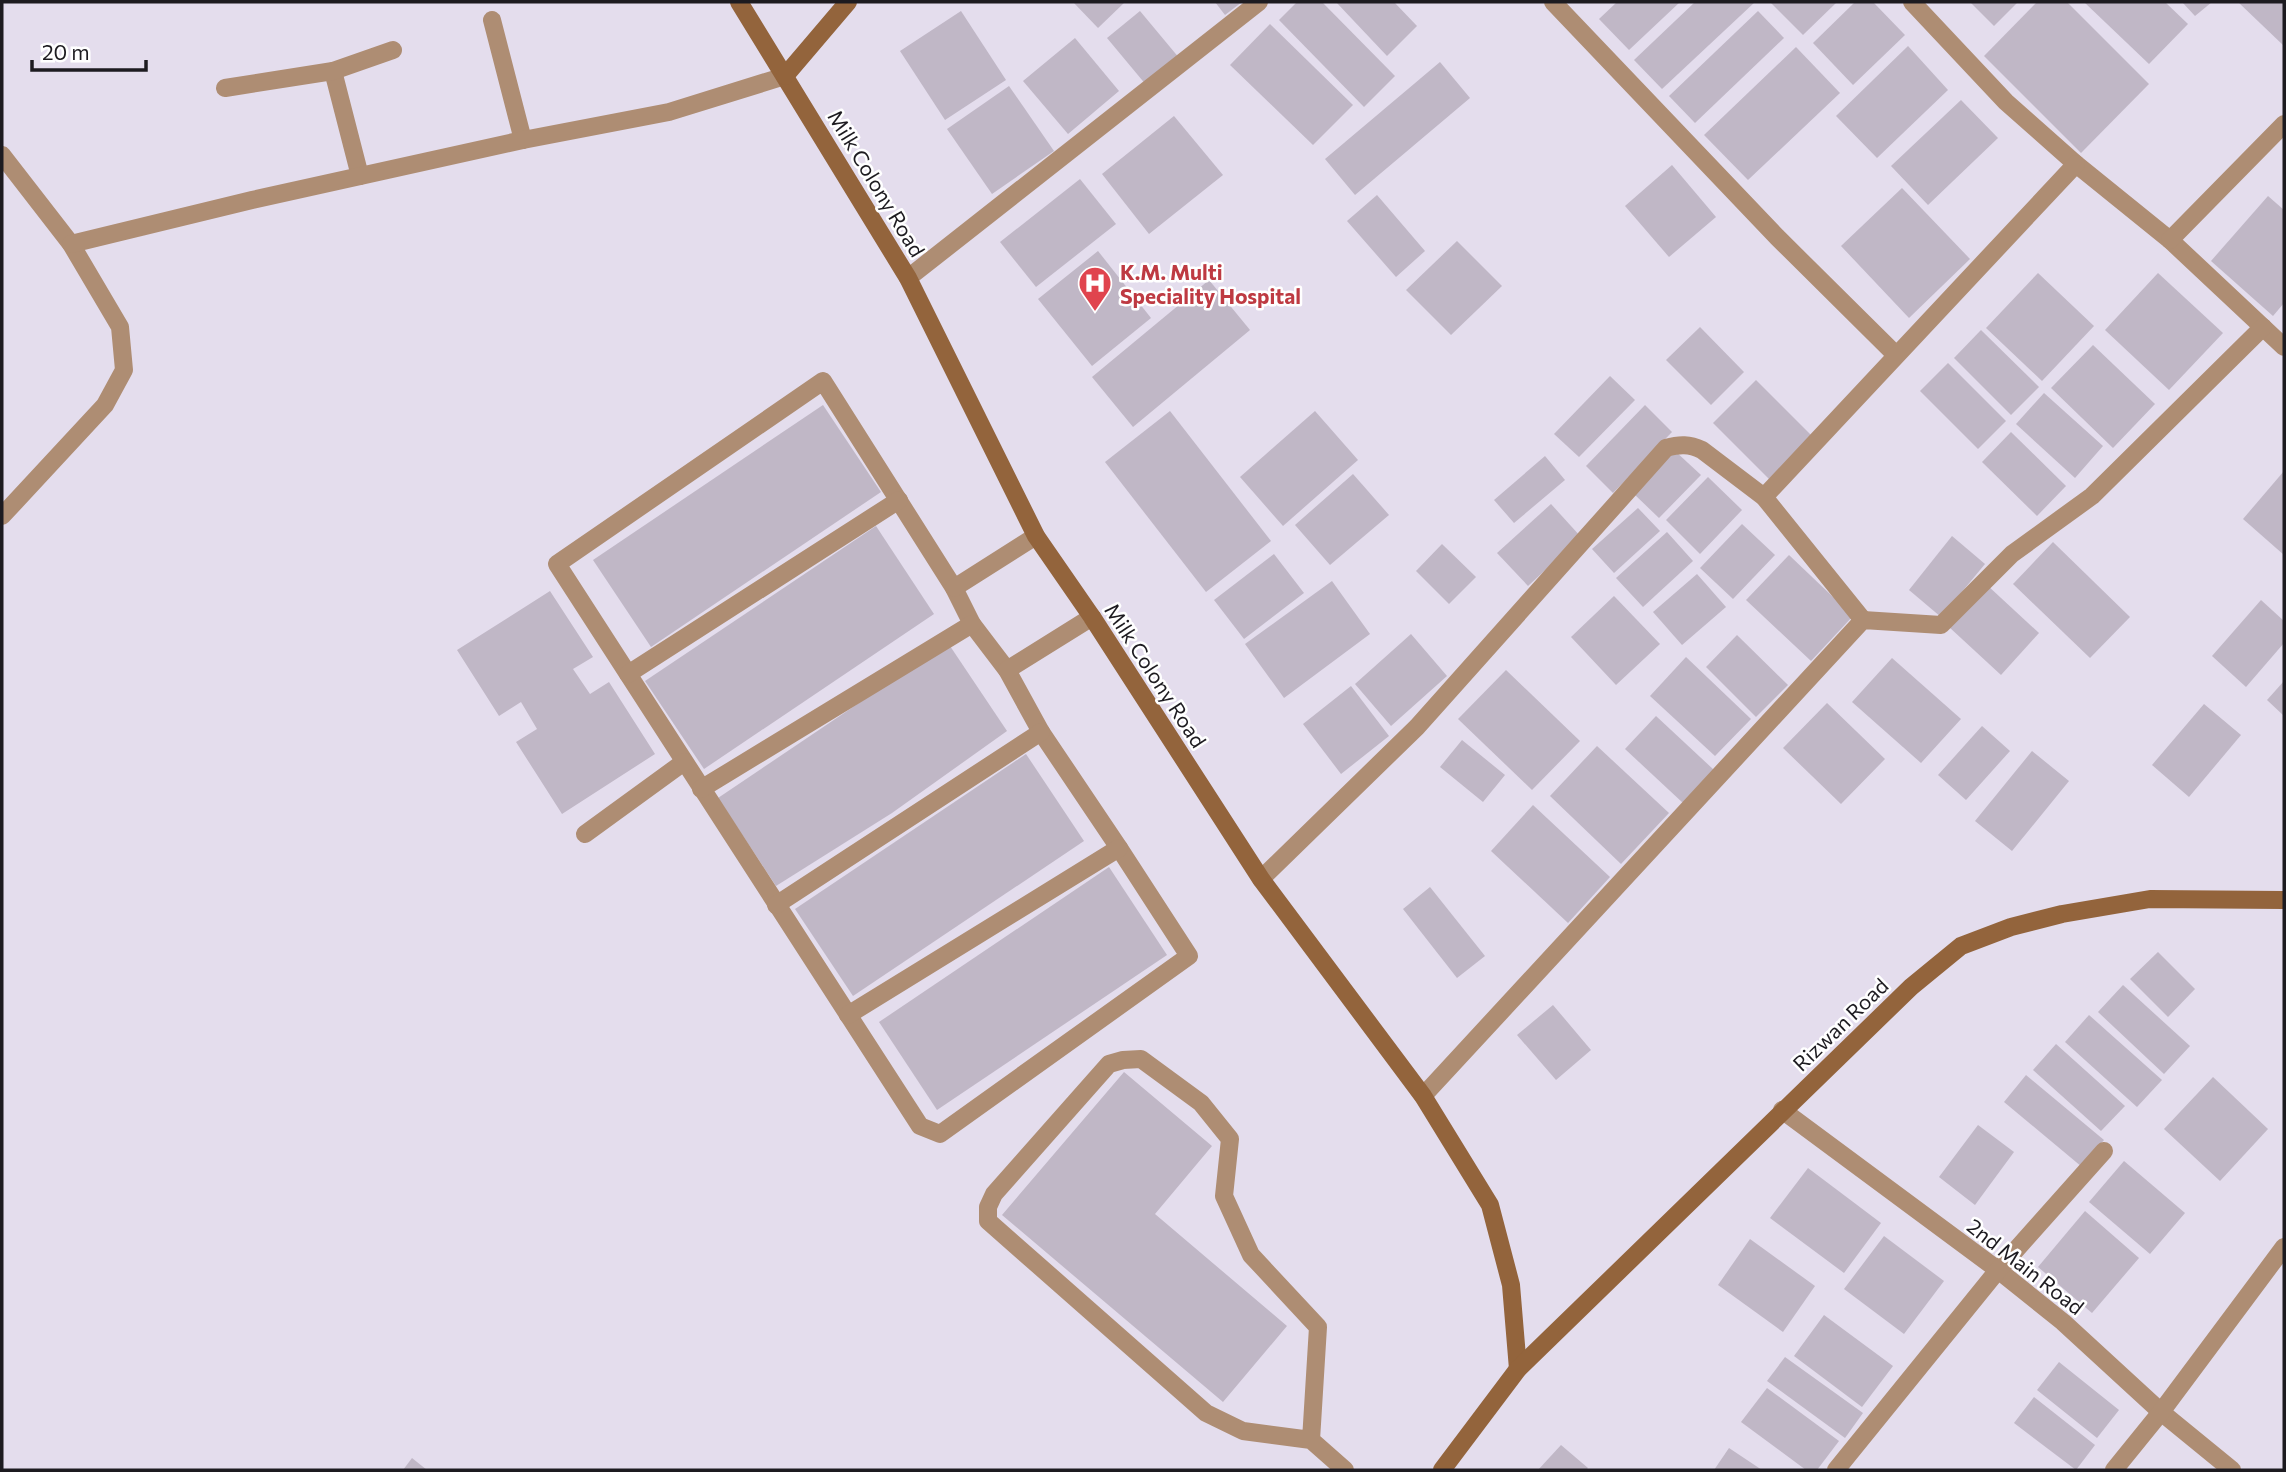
<svg xmlns="http://www.w3.org/2000/svg" width="2286" height="1472" font-family="Commissioner,sans-serif">
	<style>
		.building { fill: #c0b7c6 }
		.lines { fill: none; stroke-linecap: round; stroke-linejoin: round }
		.lane { stroke: #ae8d73; stroke-width: 18 }
		.street { stroke: #ae8d73; stroke-width: 18 }
		.secondary { stroke: #93643c; stroke-width: 18 }
		.labels { text-anchor: middle; dominant-baseline: central; stroke-width: 5; stroke-linejoin: round; paint-order: stroke }
		.street-label { font-size: 21px; fill: #1d1b20; stroke: #fff }
		.health-label { font-size: 21px; font-weight: bold; fill: #be3a42; stroke: #fff; text-anchor: start }
	</style>
	<rect width="100%" height="100%" fill="#e4dded"/>
	<g class="building">
		<path d="M1073 2H1125L1098 28Z"/>
		<path d="M1215 2H1242L1225 15Z"/>
		<path d="M1297 2H1322L1395 76 1364 107 1279 20Z"/>
		<path d="M1336 2H1394L1417 26 1387 56Z"/>
		<path d="M1617 2H1680L1629 50 1599 19Z"/>
		<path d="M1695 2H1755L1662 89 1634 60Z"/>
		<path d="M1770 2H1837L1803 35Z"/>
		<path d="M1855 2H1873L1905 35 1853 85 1813 43Z"/>
		<path d="M1970 2H2018L1994 26Z"/>
		<path d="M2037 2H2067L2149 84 2081 153 1984 56Z"/>
		<path d="M2084 2H2165L2188 24 2149 64Z"/>
		<path d="M2182 2H2212L2195 16Z"/>
		<path d="M2238 2H2284V46Z"/>
		<path d="M961 11 1006 80 945 120 900 51Z"/>
		<path d="M1140 11 1180 59 1147 86 1107 38Z"/>
		<path d="M1758 11 1784 38 1695 123 1669 96Z"/>
		<path d="M1270 24 1353 105 1313 145 1230 65Z"/>
		<path d="M1075 38 1119 91 1068 134 1023 81Z"/>
		<path d="M1908 46 1948 90 1877 158 1836 116Z"/>
		<path d="M1796 47 1840 93 1748 180 1704 135Z"/>
		<path d="M1440 62 1470 98 1355 195 1325 159Z"/>
		<path d="M1009 86 1054 151 992 194 947 129Z"/>
		<path d="M1961 100 1998 138 1928 205 1891 166Z"/>
		<path d="M1174 116 1223 175 1149 234 1102 174Z"/>
		<path d="M1672 165 1716 217 1669 257 1625 206Z"/>
		<path d="M1080 179 1116 224 1036 287 1000 242Z"/>
		<path d="M1902 188 1970 259 1909 318 1841 246Z"/>
		<path d="M1377 195 1425 251 1396 277 1347 221Z"/>
		<path d="M2268 196 2284 210V303L2273 316 2211 261Z"/>
		<path d="M1457 241 1502 286 1451 335 1406 290Z"/>
		<path d="M1098 251 1151 318 1092 366 1038 299Z"/>
		<path d="M2038 273 2094 326 2042 381 1986 328Z"/>
		<path d="M2158 273 2223 333 2169 390 2105 330Z"/>
		<path d="M1209 280 1250 330 1133 427 1092 377Z"/>
		<path d="M1700 327 1744 372 1711 405 1666 360Z"/>
		<path d="M1981 330 2039 387 2011 415 1954 358Z"/>
		<path d="M2093 345 2155 404 2113 448 2051 388Z"/>
		<path d="M1948 363 2006 421 1978 449 1920 391Z"/>
		<path d="M1610 376 1635 400 1579 457 1554 434Z"/>
		<path d="M1756 380 1812 436 1769 479 1713 423Z"/>
		<path d="M2044 393 2103 446 2075 478 2016 424Z"/>
		<path d="M823 405 881 492 651 647 593 560Z"/>
		<path d="M1645 405 1672 432 1613 493 1586 466Z"/>
		<path d="M1170 411 1271 541 1206 592 1105 462Z"/>
		<path d="M1315 411 1358 460 1283 526 1240 477Z"/>
		<path d="M2011 432 2066 486 2037 516 1982 462Z"/>
		<path d="M1674 450 1701 475 1659 518 1633 493Z"/>
		<path d="M1545 456 1565 480 1514 523 1494 500Z"/>
		<path d="M2284 471V555L2243 519Z"/>
		<path d="M1353 474 1389 515 1330 565 1295 525Z"/>
		<path d="M1708 477 1742 510 1700 554 1666 520Z"/>
		<path d="M1551 504 1581 537 1528 586 1497 553Z"/>
		<path d="M1638 508 1660 531 1614 573 1592 549Z"/>
		<path d="M1742 524 1775 555 1733 599 1700 568Z"/>
		<path d="M876 526 934 614 704 769 645 681Z"/>
		<path d="M1667 532 1693 561 1643 607 1616 578Z"/>
		<path d="M1952 536 1985 564 1941 617 1909 590Z"/>
		<path d="M2053 542 2130 617 2090 658 2013 584Z"/>
		<path d="M1442 544 1476 577 1449 604 1416 571Z"/>
		<path d="M1274 554 1304 593 1244 639 1214 600Z"/>
		<path d="M1789 555 1853 616 1811 661 1746 600Z"/>
		<path d="M1697 574 1726 607 1682 645 1653 612Z"/>
		<path d="M1332 581 1370 634 1284 698 1245 644Z"/>
		<path d="M1987 585 2039 633 2001 675 1949 627Z"/>
		<path d="M550 591 593 657 573 669 590 694 609 682 655 754 562 814 516 742 537 729 521 702 499 716 457 650Z"/>
		<path d="M1614 596 1660 644 1616 685 1571 637Z"/>
		<path d="M2261 600 2284 621V643L2246 687 2212 656Z"/>
		<path d="M1411 634 1447 676 1391 726 1355 684Z"/>
		<path d="M1737 635 1788 685 1756 717 1706 667Z"/>
		<path d="M948 643 1007 731 892 813 776 886 718 798Z"/>
		<path d="M1686 657 1751 719 1715 756 1650 696Z"/>
		<path d="M1892 658 1961 719 1921 763 1852 702Z"/>
		<path d="M1506 670 1580 741 1532 790 1458 719Z"/>
		<path d="M2284 681V716L2267 700Z"/>
		<path d="M1351 686 1389 736 1341 774 1303 724Z"/>
		<path d="M1827 703 1885 759 1841 804 1783 748Z"/>
		<path d="M2204 704 2241 735 2189 797 2152 765Z"/>
		<path d="M1656 716 1714 770 1683 803 1625 749Z"/>
		<path d="M1982 726 2010 751 1966 800 1938 775Z"/>
		<path d="M1462 740 1505 775 1483 802 1440 767Z"/>
		<path d="M1597 746 1669 813 1621 864 1550 796Z"/>
		<path d="M2032 751 2069 781 2012 851 1975 821Z"/>
		<path d="M1026 754 1084 841 853 996 795 909Z"/>
		<path d="M1533 805 1610 877 1568 923 1491 851Z"/>
		<path d="M1109 867 1167 955 937 1110 879 1022Z"/>
		<path d="M1430 887 1485 956 1457 978 1403 909Z"/>
		<path d="M2158 952 2195 989 2168 1017 2130 979Z"/>
		<path d="M2123 985 2190 1046 2164 1074 2098 1012Z"/>
		<path d="M1553 1005 1591 1050 1556 1080 1517 1035Z"/>
		<path d="M2089 1015 2162 1080 2137 1107 2065 1042Z"/>
		<path d="M2056 1044 2125 1106 2101 1131 2033 1070Z"/>
		<path d="M1124 1072 1212 1146 1155 1214 1287 1326 1223 1402 1002 1215Z"/>
		<path d="M2026 1075 2104 1140 2082 1167 2004 1102Z"/>
		<path d="M2213 1077 2268 1129 2220 1181 2164 1129Z"/>
		<path d="M1978 1125 2014 1152 1975 1205 1939 1177Z"/>
		<path d="M2124 1161 2185 1213 2150 1254 2089 1202Z"/>
		<path d="M1808 1168 1881 1223 1844 1273 1770 1218Z"/>
		<path d="M2085 1211 2139 1258 2092 1313 2038 1267Z"/>
		<path d="M1884 1236 1944 1281 1904 1334 1844 1289Z"/>
		<path d="M1750 1239 1815 1286 1783 1332 1718 1285Z"/>
		<path d="M1824 1315 1893 1366 1862 1407 1794 1356Z"/>
		<path d="M1785 1357 1863 1413 1845 1438 1767 1381Z"/>
		<path d="M2059 1362 2119 1410 2097 1438 2037 1390Z"/>
		<path d="M1767 1388 1839 1441 1817 1470H1806L1741 1422Z"/>
		<path d="M2034 1397 2095 1445 2076 1470 2014 1423Z"/>
		<path d="M1561 1445 1588 1468 1586 1470H1538Z"/>
		<path d="M1729 1448 1762 1470H1714Z"/>
		<path d="M412 1458 427 1470H403Z"/>
	</g>
	<g class="lines">
		<g class="lane">
			<path d="M492 20 523 140"/>
			<path d="M333 71 360 176"/>
			<path d="M225 88 333 71 393 50"/>
		</g>
		<g class="street">
			<path d="M1553 2 1777 237 1895 354"/>
			<path d="M1912 2 2006 102 2076 164 2170 240 2284 347"/>
			<path d="M2 155 71 244 120 327 124 370 105 405 2 516"/>
			<path d="M2170 240 2284 124"/>
			<path d="M71 244 252 200 523 140 669 112 785 76"/>
			<path d="M908 278 1259 2"/>
			<path d="M823 381 954 588 972 624 1007 670 1041 732 1119 848 1189 956 940 1134 920 1126 557 564Z"/>
			<path d="M1764 497 2076 164"/>
			<path d="M954 588 1036 536"/>
			<path d="M1007 670 1092 617"/>
			<path d="M628 674 899 500"/>
			<path d="M701 789 972 624"/>
			<path d="M585 834 684 762"/>
			<path d="M1261 879 1417 727 1666 448C1680 444 1689 444 1702 450L1764 497 1863 620"/>
			<path d="M776 905 1041 732"/>
			<path d="M848 1015 1119 848"/>
			<path d="M1423 1096 1863 620 1941 625 2012 554 2092 496 2263 327"/>
			<path d="M1782 1110 1998 1270 2063 1322 2161 1412 2232 1470"/>
			<path d="M1311 1440 1318 1327 1251 1255 1224 1196 1230 1139 1201 1103 1141 1059 1123 1060 1109 1064 994 1194 988 1207V1221L1206 1413 1243 1431 1311 1440 1345 1470"/>
			<path d="M1836 1470 1998 1270 2104 1151"/>
			<path d="M2114 1470 2161 1412 2284 1247"/>
		</g>
		<g class="secondary">
			<path d="M739 2 908 278 1036 536 1092 617 1261 879 1423 1096 1490 1205 1511 1285 1518 1369"/>
			<path d="M785 76 848 2"/>
			<path d="M1442 1470 1518 1369 1911 987 1961 946 2011 927 2062 914 2150 899 2284 900"/>
		</g>
	</g>
	<defs>
		<symbol id="hospital-pin" viewBox="-11 -11 22 30"><path d="M0 17L-7.5 6A9.5 9.5 0 1 1 7.5 6Z" fill="#e0444e" stroke="#fff"/><path d="M-5-5h3v3.5h4V-5h3V5h-3V1.5h-4V5h-3Z" fill="#fff"/></symbol>
	</defs>
	<g fill-rule="evenodd">
		<use href="#hospital-pin" x="1076" y="264" width="38" height="52"/>
	</g>
	<g class="labels">
		<g class="street-label">
			<text transform="translate(877 183) rotate(59)">Milk Colony Road</text>
			<text transform="translate(1156 675) rotate(57)">Milk Colony Road</text>
			<text transform="translate(1840 1024) rotate(-44)">Rizwan Road</text>
			<text transform="translate(2026 1266) rotate(38)">2nd Main Road</text>
		</g>
		<g class="health-label">
			<text x="1120" y="271">K.M. Multi<tspan x="1120" dy="24">Speciality Hospital</tspan></text>
		</g>
	</g>
	<rect width="2286" height="1472" fill="none" stroke="#1d1b20" stroke-width="7"/>
	<path d="M32 60v10h114v-10" fill="none" stroke="#1d1b20" stroke-width="3.5"/>
	<text x="42" y="60" font-size="21" fill="#1d1b20" stroke="#ffffff" stroke-width="5" paint-order="stroke">20 m</text>
</svg>
